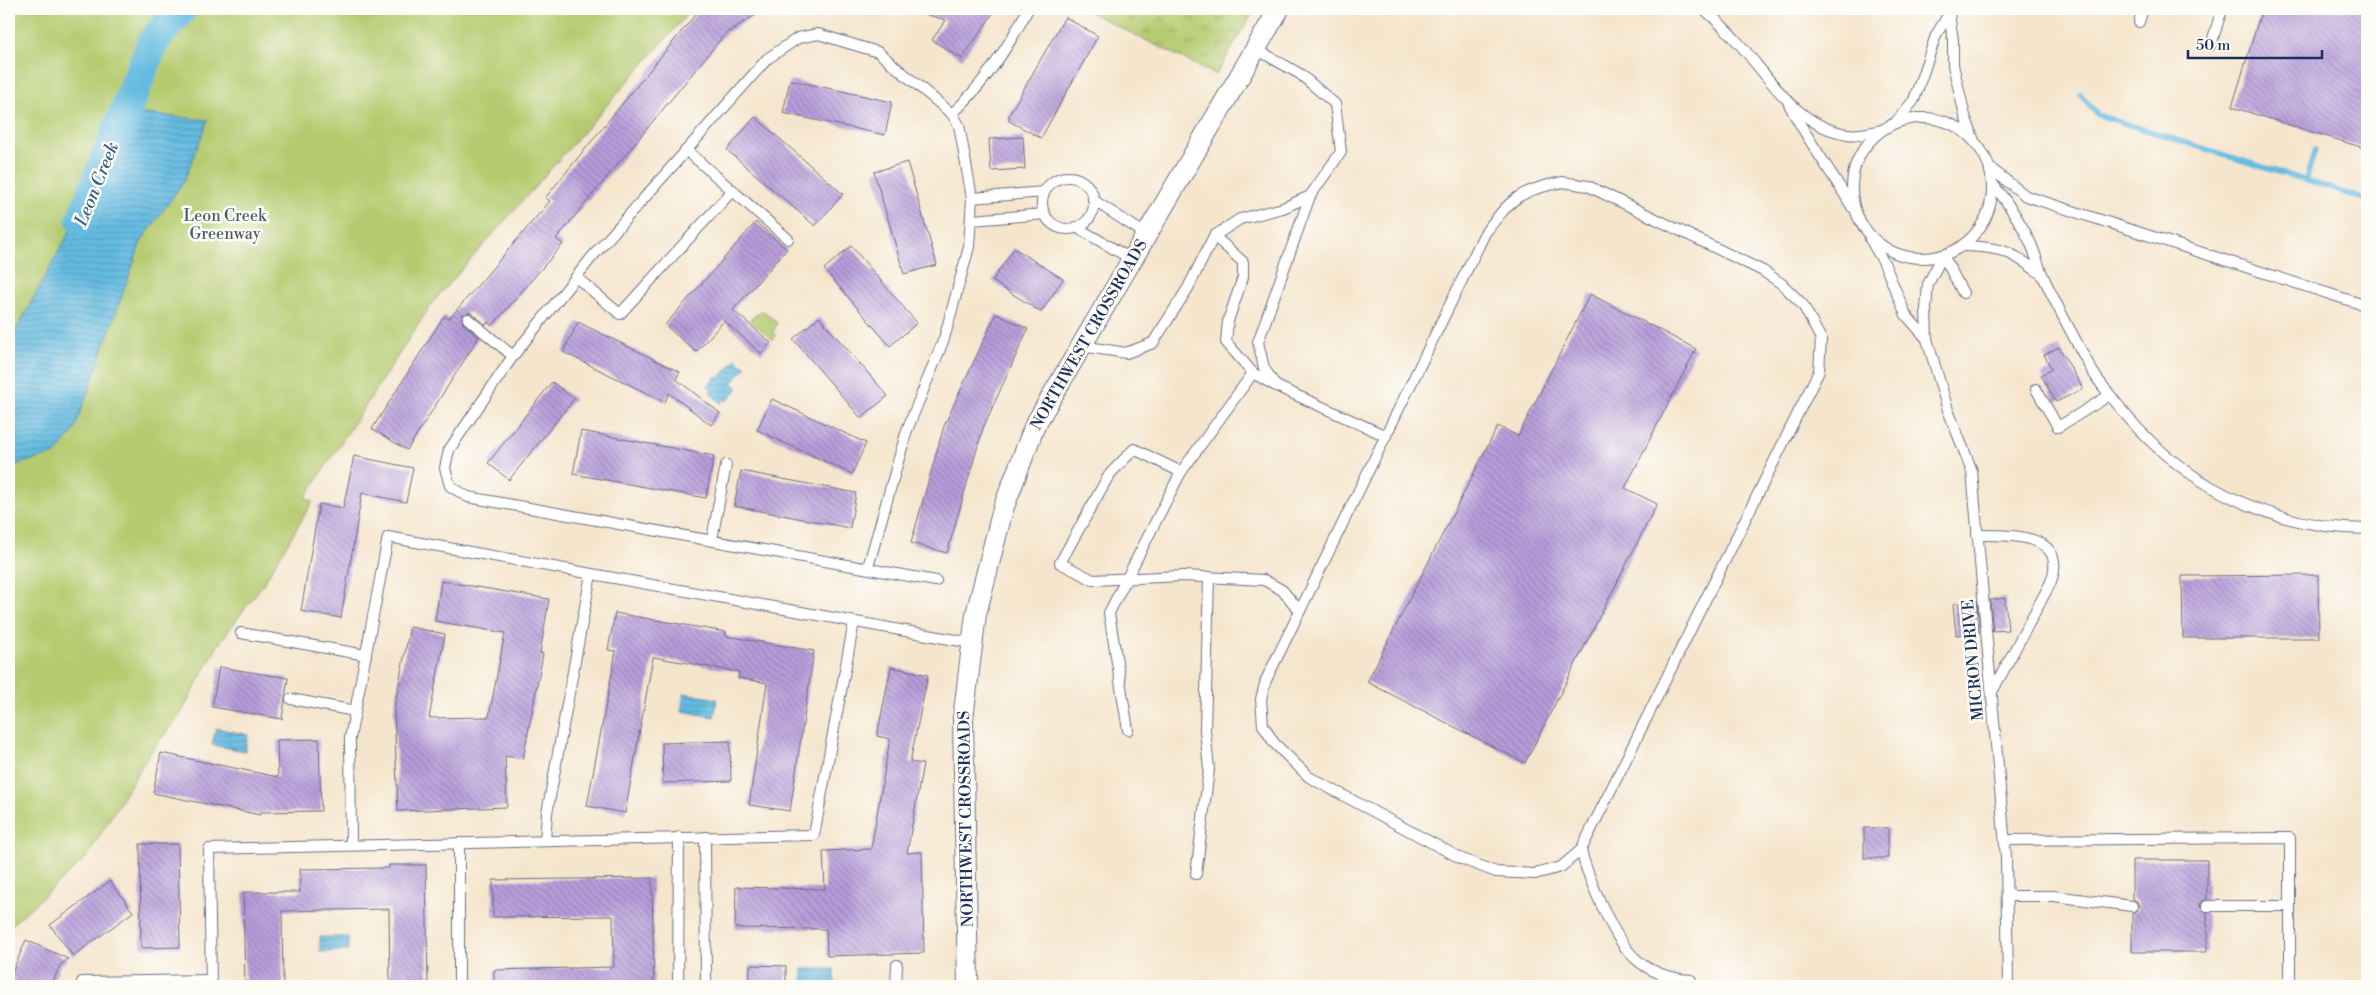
<svg xmlns="http://www.w3.org/2000/svg" width="2376" height="995" font-family="'Libre Bodoni',serif">
	<style>
		.grass { fill: url(#grass-tufts); stroke: #687d66 }
		.park { fill: #b6cb6f; stroke: #687d66 }
		.water { fill: url(#water-rules); stroke: #4075a0 }
		.lines { fill: none; stroke-linecap: round; stroke-linejoin: round }
		.stream { stroke: #64bbe1; stroke-width: 5.5 }
		.river { stroke: #64bbe1; stroke-width: 32 }
		.building { fill: url(#building-back-hatch) }
		.service-casing { stroke: #676f84; stroke-width: 12 }
		.minor-casing { stroke: #676f84; stroke-width: 22 }
		.service { stroke: #fff; stroke-width: 10 }
		.minor { stroke: #fff; stroke-width: 20 }
		.labels { text-anchor: middle; dominant-baseline: central; stroke-width: 5; stroke-linejoin: round; paint-order: stroke }
		.park-label { font-size: 16px; fill: #4a5e63; stroke: #fdfcf7 }
		.street-label { font-size: 16px; fill: #1b2f5e; stroke: #fdfcf7 }
		.water-label { font-size: 18px; font-style: italic; fill: #315985; stroke: #fdfcf7 }
	</style>
	<defs>
		<pattern id="grass-tufts" width="24" height="20" patternUnits="userSpaceOnUse" patternTransform="scale(1.25)"><rect width="24" height="20" fill="#b6cb6f"/><path d="M3 7l-1-3M5 7V3M7 7l1-3M15 17l-1-3M17 17v-4M19 17l1-3" fill="none" stroke="#93a55e"/></pattern>
		<pattern id="water-rules" width="6" height="5" patternUnits="userSpaceOnUse" patternTransform="scale(1.25)"><rect width="6" height="5" fill="#64bbe1"/><path d="M0 2.5h6" fill="none" stroke="#5298ba"/></pattern>
		<pattern id="building-back-hatch" width="6" height="6" patternUnits="userSpaceOnUse" patternTransform="scale(1.25)"><rect width="6" height="6" fill="#b79cda"/><path d="M-1 5l2 2M0 0l6 6M5-1l2 2" fill="none" stroke="#9480b4"/></pattern>
	</defs>
	<rect width="100%" height="100%" fill="#fdfcf7"/>
	<filter id="ink" filterUnits="userSpaceOnUse"><feTurbulence type="fractalNoise" baseFrequency=".02" numOctaves="2"/><feDisplacementMap in="SourceGraphic" scale="10" xChannelSelector="R" yChannelSelector="G"/><feConvolveMatrix kernelMatrix="1 2 1 2 8 2 1 2 1" color-interpolation-filters="sRGB"/></filter>
	<filter id="wash" filterUnits="userSpaceOnUse"><feTurbulence type="fractalNoise" baseFrequency=".0096" numOctaves="4" result="noise"/><feDisplacementMap in="SourceGraphic" scale="20" xChannelSelector="R" yChannelSelector="G"/><feGaussianBlur stdDeviation="1.12" result="paint"/><feColorMatrix in="noise" values="0 0 0 0 0 0 0 0 0 0 0 0 0 0 0 0 0 1.4 0 .05"/><feComposite in="paint" operator="in"/></filter>
	<g filter="url(#wash)">
		<rect width="100%" height="100%" fill="#f5e5cc"/>
		<path class="grass" d="M1083 9H1255L1216 75Z"/>
		<g class="park">
			<path d="M9 9H692L433 302 305 498 313 501 263 584 219 644 180 715 149 754 86 858 9 927Z"/>
			<path d="M760 311 765 312 777 323 773 332 776 335 773 340 750 320Z"/>
		</g>
		<g class="water">
			<path d="M134 113 208 120 184 181 141 242 74 431 56 454 18 464H9V343Z"/>
			<path d="M736 359 746 367 732 383 738 388 727 401 725 399 721 403 710 393 712 390 708 386 716 376 719 378Z"/>
			<path d="M684 693 717 699 714 717 681 711Z"/>
			<path d="M216 728 248 735 245 751 212 745Z"/>
			<path d="M320 937H348V951L320 952Z"/>
			<rect x="803" y="969" width="31" height="17"/>
		</g>
		<g class="lines">
			<g class="stream">
				<path d="M2081 95 2098 115 2367 200"/>
				<path d="M2306 180 2315 150"/>
			</g>
			<path class="river" d="M82 220 153 42 181 9"/>
		</g>
		<g id="blocks">
			<g class="building">
				<path d="M700 9H765L725 34 556 239 563 244 492 326 488 322 486 325 470 312 462 315 463 324 479 337 407 450 372 429 444 316 449 319 550 201 545 198Z"/>
				<path d="M920 9H996L962 59 932 40 946 20 920 13Z"/>
				<path d="M2262 9H2367V149L2232 107Z"/>
				<path d="M1065 17 1098 36 1041 138 1009 121V115Z"/>
				<path d="M790 80 892 102 885 135 783 113Z"/>
				<path d="M755 117 843 194 815 226 727 150Z"/>
				<path d="M1023 137 1025 169 991 171 989 139Z"/>
				<path d="M907 162 937 265 904 274 874 172Z"/>
				<path d="M756 222 787 249 733 310 771 343 761 353 724 321 696 352 665 325Z"/>
				<path d="M851 246 917 323 890 346 824 269Z"/>
				<path d="M1014 248 1063 279 1041 312 992 281Z"/>
				<path d="M1590 294 1696 349 1625 488 1657 504 1525 763 1367 682 1498 426 1518 436Z"/>
				<path d="M996 314 1028 329 983 428 947 553 911 543 944 426Z"/>
				<path d="M819 317 888 396 861 418 793 339Z"/>
				<path d="M578 322 680 372 676 379 720 413 711 425 669 393 665 402 563 352Z"/>
				<path d="M2059 347 2083 389 2056 402 2041 375 2052 369 2044 355Z"/>
				<path d="M552 382 574 399 509 480 488 463Z"/>
				<path d="M772 399 866 443 852 474 757 430Z"/>
				<path d="M581 431 714 456 706 498 573 474Z"/>
				<path d="M354 456 413 468 406 502 362 493 341 618 301 611 319 504 343 508Z"/>
				<path d="M741 471 856 493 850 528 734 506Z"/>
				<path d="M2318 575 2319 638H2183L2182 576Z"/>
				<path d="M441 581 549 599 540 653 543 654 523 759 505 756 507 807 398 811 394 709 410 627 445 634 429 718 489 717 505 633 435 621Z"/>
				<path d="M2005 598 2008 630 1993 631 1990 600Z"/>
				<path d="M1977 601 1979 633 1956 635 1953 604Z"/>
				<path d="M615 613 726 632V636L814 651 790 811 749 805 767 683 738 678 739 672 653 657 625 813 587 806 616 651 608 650Z"/>
				<path d="M219 667 288 678 282 719 212 707Z"/>
				<path d="M891 667 928 675 910 762 923 764 907 853 922 852 924 953 827 956 826 929 735 928 736 887 825 889 823 851 871 849 890 739 877 736Z"/>
				<path d="M319 739 321 811 261 812 260 815 153 793 161 753 278 777 277 740Z"/>
				<path d="M730 741 731 781 663 783 662 743Z"/>
				<rect x="1864" y="828" width="24" height="30"/>
				<path d="M140 844H178L180 947 141 948Z"/>
				<path d="M2132 860H2207V899L2201 902 2200 906 2207 913V952H2132V913L2137 911 2139 906 2137 901 2132 899Z"/>
				<path d="M389 865H426L428 986H390L389 909 282 911 283 986H245L243 892H300V869L389 868Z"/>
				<path d="M652 878 654 986H494V970L614 967 613 916 493 917V880Z"/>
				<path d="M110 881 133 912 73 956 50 925Z"/>
				<path d="M26 940 68 959 60 965 51 986H9V980Z"/>
				<path d="M750 965 786 966V986H749Z"/>
			</g>
		</g>
	</g>
	<g filter="url(#ink)">
		<use href="#blocks" fill-opacity="0" stroke="#676f84" stroke-width="1"/>
		<g class="lines">
			<defs>
				<g id="service">
					<path d="M1704 9C1714 18 1725 28 1734 38 1767 73 1795 127 1848 134 1858 136 1871 132 1882 130"/>
					<path d="M1949 14 1953 40V65L1965 116 1973 138"/>
					<path d="M2139 22 2143 9"/>
					<path d="M2211 45 2222 9"/>
					<path d="M1789 104C1807 140 1832 172 1852 207"/>
					<path d="M952 114C984 84 1008 48 1028 9"/>
					<circle cx="1922" cy="188" r="70"/>
					<path d="M1896 122 1914 100 1936 35 1950 12"/>
					<path d="M686 150 788 239"/>
					<path d="M1990 168 2026 196 2367 306"/>
					<circle cx="1068" cy="203" r="26"/>
					<path d="M1563 182 1588 186 1763 271 1782 284 1803 305 1821 339 1819 371 1581 850 1561 867 1535 874 1496 872 1462 859 1309 777 1274 743 1263 725 1261 699 1266 680 1485 233C1511 199 1519 190 1563 182Z"/>
					<path d="M1993 184C2008 203 2021 222 2031 244 2036 255 2038 266 2043 276 2057 307 2074 337 2090 367 2096 379 2106 390 2114 400 2175 481 2266 528 2367 529"/>
					<path d="M1310 196 1258 342 1264 368 1276 386 1386 436"/>
					<path d="M972 198 1044 192"/>
					<path d="M1093 200 1147 235"/>
					<path d="M972 220 1045 214"/>
					<path d="M1076 227 1133 260"/>
					<path d="M1214 236 1243 262V277L1228 321 1226 342 1253 373 1274 385"/>
					<path d="M1870 239 1884 263 1906 315 1927 339"/>
					<path d="M1963 246C2001 247 2011 251 2041 274"/>
					<path d="M1943 255 1928 284 1926 309 1927 339 1948 410 1972 471 2006 857 2008 986"/>
					<path d="M1943 255 1963 293"/>
					<path d="M576 277 620 314 733 190"/>
					<path d="M468 319 513 356"/>
					<path d="M1082 346 1126 353 1153 343 1188 288 1214 236 1240 219 1283 208 1310 196 1341 152 1335 104 1300 74 1256 49"/>
					<path d="M2036 389 2058 427 2110 395"/>
					<path d="M1181 472 1134 449 1109 475 1060 563 1093 580 1183 576 1264 580 1282 590 1300 611"/>
					<path d="M1977 535C2010 535 2071 533 2050 584L1992 692"/>
					<path d="M712 539 726 465"/>
					<path d="M868 567 907 430 944 339 969 247 972 198 959 125 952 114 878 52 818 34 798 38 767 59 592 257 513 356 449 450 445 468 450 486 468 497 936 581"/>
					<path d="M241 633 366 655"/>
					<path d="M291 699 355 711"/>
					<path d="M1128 730 1109 613 1181 472 1253 373"/>
					<path d="M705 837 706 986"/>
					<path d="M2005 840 2290 838V986"/>
					<path d="M545 841 547 813 591 574"/>
					<path d="M459 843V986"/>
					<path d="M351 845 350 738 388 537 972 643"/>
					<path d="M1581 850C1586 871 1594 889 1603 908 1623 951 1640 976 1691 980"/>
					<path d="M1196 874 1209 769 1205 730 1209 577"/>
					<path d="M2007 896H2054L2132 906"/>
					<path d="M2207 906H2289"/>
					<path d="M82 982 211 980"/>
					<path d="M211 986 209 849 814 835 854 622"/>
					<path d="M678 986 679 837"/>
					<path d="M896 986 897 965"/>
				</g>
				<path id="minor" d="M968 986 963 719 976 614 1003 509 1035 425 1279 9"/>
			</defs>
			<use href="#service" class="service-casing"/>
			<use href="#minor" class="minor-casing"/>
			<use href="#service" class="service"/>
			<use href="#minor" class="minor"/>
		</g>
	</g>
	<g class="labels">
		<g class="park-label">
			<text x="225" y="216">Leon Creek<tspan x="225" dy="18">Greenway</tspan></text>
		</g>
		<g class="street-label">
			<text transform="translate(1089 335) rotate(-60)">NORTHWEST CROSSROADS</text>
			<text transform="translate(1973 660) rotate(-95)">MICRON DRIVE</text>
			<text transform="translate(966 819) rotate(-91)">NORTHWEST CROSSROADS</text>
		</g>
		<g class="water-label">
			<text transform="translate(97 184) rotate(-68)">Leon Creek</text>
		</g>
	</g>
	<rect width="2376" height="995" fill="none" stroke="#fdfcf7" stroke-width="30"/>
	<path d="M2188 50v8h134v-8" fill="none" stroke="#1b2f5e" stroke-width="2.5"/>
	<text x="2196" y="50" font-size="15" fill="#1b2f5e" stroke="#fdfcf7" stroke-width="4" paint-order="stroke">50 m</text>
</svg>
